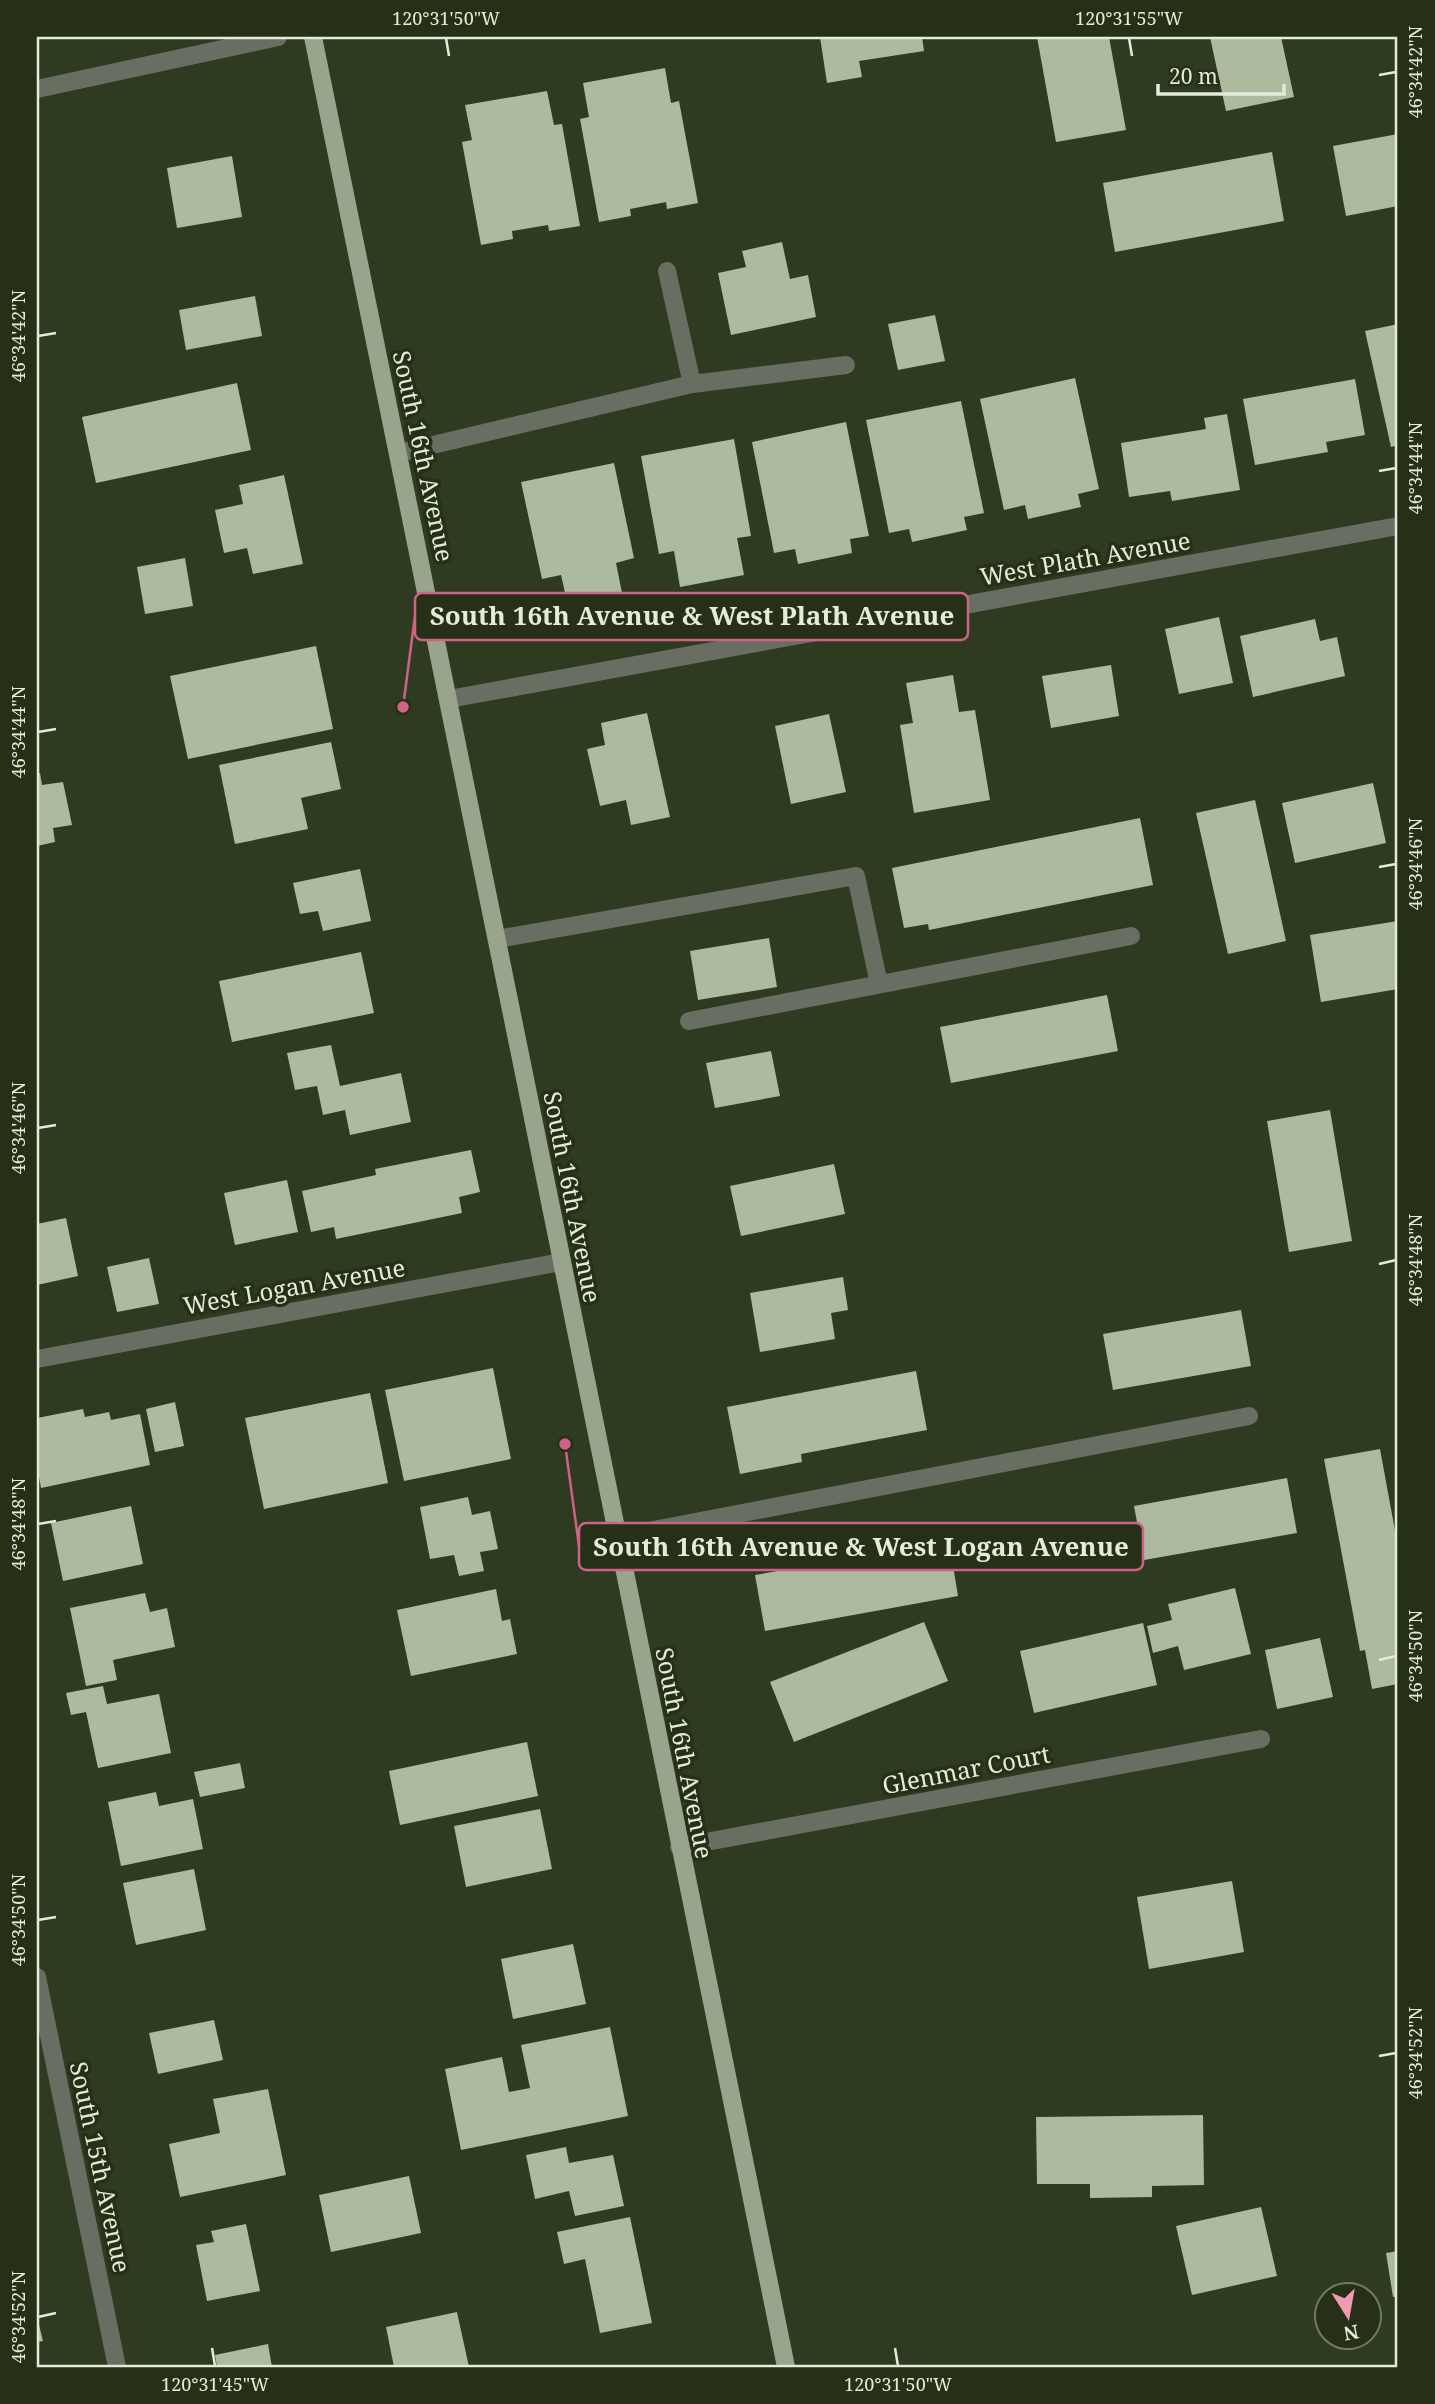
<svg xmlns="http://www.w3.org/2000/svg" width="1435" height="2404" font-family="'Noto Serif',serif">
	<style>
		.building { fill: #acba9e }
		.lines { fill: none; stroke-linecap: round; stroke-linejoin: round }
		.minor { stroke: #686e62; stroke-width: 18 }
		.major { stroke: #98a48c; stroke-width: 18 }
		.ticks { fill: none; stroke: #e3ebda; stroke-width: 2.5 }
		.labels { text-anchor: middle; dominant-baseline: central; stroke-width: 7; stroke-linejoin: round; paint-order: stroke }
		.street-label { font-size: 24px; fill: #e3ebda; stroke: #253016 }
		.leader { fill: none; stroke: #ce6287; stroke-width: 2.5 }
		.callout-dot { fill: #ce6287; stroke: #253016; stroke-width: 2.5 }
		.callout { fill: #253016; stroke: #ce6287; stroke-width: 2.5 }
		.callout-label { font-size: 26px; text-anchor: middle; font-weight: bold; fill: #e3ebda }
		.neatline { fill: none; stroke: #e3ebda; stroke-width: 2.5 }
		.ticks-label { font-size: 18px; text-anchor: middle; fill: #e3ebda }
	</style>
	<rect width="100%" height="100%" fill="#2e3b20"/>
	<g class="building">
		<path d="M820 37H922L924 51 859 61 862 77 827 83Z"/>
		<path d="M1037 37H1109L1126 130 1056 142Z"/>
		<path d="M1210 37H1281L1294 97 1226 111Z"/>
		<path d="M665 68 671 103 679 101 698 203 667 209 666 202 630 209 631 216 599 222 580 119 589 117 583 83Z"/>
		<path d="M547 91 554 125 562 124 580 226 549 231 548 225 512 231 513 239 481 245 462 142 472 140 465 105Z"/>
		<path d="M1398 134V206L1346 216 1333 146Z"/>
		<path d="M1272 152 1284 221 1115 252 1103 183Z"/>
		<path d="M232 156 242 217 177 228 167 168Z"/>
		<path d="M782 242 790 279 808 275 816 317 731 335 718 273 746 267 742 251Z"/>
		<path d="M255 296 262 336 186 350 179 310Z"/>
		<path d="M935 315 945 361 898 370 888 324Z"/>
		<path d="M1398 324V445L1391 447 1365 331Z"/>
		<path d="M1075 378 1099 489 1078 494 1081 507 1028 519 1025 505 1004 510 980 399Z"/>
		<path d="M1355 379 1365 435 1326 442 1328 452 1255 465 1243 399Z"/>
		<path d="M237 383 251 450 96 483 82 417Z"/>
		<path d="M961 401 984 513 964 517 967 530 912 542 909 529 889 533 866 420Z"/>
		<path d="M1227 414 1240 490 1172 501 1170 491 1129 497 1121 443 1206 429 1204 418Z"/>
		<path d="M846 422 869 536 850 539 852 553 798 564 795 549 774 553 752 442Z"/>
		<path d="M734 439 751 536 737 538 744 575 680 587 674 551 659 554 641 456Z"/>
		<path d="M614 463 634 558 616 563 623 598 569 610 561 575 542 579 521 482Z"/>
		<path d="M284 475 303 564 253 574 247 548 224 553 215 510 243 504 239 485Z"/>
		<path d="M185 558 193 606 145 614 137 567Z"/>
		<path d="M1219 617 1233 683 1179 694 1165 629Z"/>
		<path d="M1315 619 1320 641 1337 637 1345 676 1253 697 1240 636Z"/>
		<path d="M316 646 333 729 188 759 170 676Z"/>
		<path d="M1111 665 1119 716 1051 728 1042 676Z"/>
		<path d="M953 675 959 712 975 710 990 800 914 813 900 725 913 723 906 683Z"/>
		<path d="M647 713 670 817 631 825 626 800 600 806 587 749 605 745 601 723Z"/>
		<path d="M829 714 846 792 791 804 775 726Z"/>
		<path d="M331 742 341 789 301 798 308 829 235 844 219 765Z"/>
		<path d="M40 773 42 785 63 782 72 825 53 828 55 842 37 846V774Z"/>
		<path d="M1373 783 1386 843 1295 863 1282 803Z"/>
		<path d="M1255 800 1286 941 1228 954 1196 813Z"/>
		<path d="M1140 818 1153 885 929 930 928 924 904 928 892 868Z"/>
		<path d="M360 869 371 921 323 931 318 911 300 914 293 883Z"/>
		<path d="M1398 921V989L1321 1002 1310 935Z"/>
		<path d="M769 938 777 987 698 1000 690 951Z"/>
		<path d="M361 952 374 1013 232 1042 219 981Z"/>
		<path d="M1107 995 1118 1051 951 1083 940 1027Z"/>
		<path d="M331 1045 340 1086 401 1073 411 1122 350 1135 345 1110 323 1115 317 1086 295 1090 287 1053Z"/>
		<path d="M771 1051 780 1096 715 1108 706 1063Z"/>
		<path d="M1330 1110 1352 1241 1289 1252 1267 1121Z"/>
		<path d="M471 1150 480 1192 459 1197 462 1213 336 1239 334 1227 311 1232 302 1191 376 1175 375 1169Z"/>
		<path d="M834 1164 845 1214 741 1236 730 1186Z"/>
		<path d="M287 1180 298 1232 235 1245 224 1193Z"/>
		<path d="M66 1218 78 1276 37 1285V1224Z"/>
		<path d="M149 1258 159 1304 117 1312 107 1267Z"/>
		<path d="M843 1277 848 1310 831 1313 835 1339 760 1352 750 1293Z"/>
		<path d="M1241 1310 1251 1366 1113 1390 1103 1334Z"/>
		<path d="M493 1368 511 1459 404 1481 385 1390Z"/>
		<path d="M916 1371 927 1430 801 1454 802 1462 740 1474 727 1407Z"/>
		<path d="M370 1393 388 1483 264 1509 245 1418Z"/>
		<path d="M175 1402 184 1446 155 1452 146 1409Z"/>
		<path d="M83 1409 85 1417 109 1412 111 1420 140 1414 150 1465 41 1488 37 1466V1418Z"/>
		<path d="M1380 1449 1398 1547V1684L1372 1689 1365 1650 1360 1651 1324 1459Z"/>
		<path d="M1287 1478 1297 1533 1144 1560 1134 1506Z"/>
		<path d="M468 1497 472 1515 490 1511 498 1549 480 1552 484 1571 459 1576 454 1555 430 1559 420 1507Z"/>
		<path d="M131 1506 143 1564 63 1581 51 1523Z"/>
		<path d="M949 1541 958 1596 765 1631 755 1575Z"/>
		<path d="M1235 1588 1251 1654 1184 1670 1178 1646 1153 1653 1147 1626 1172 1620 1168 1604Z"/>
		<path d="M496 1589 502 1621 510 1619 517 1654 411 1676 397 1610Z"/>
		<path d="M145 1593 150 1612 167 1608 175 1647 113 1660 117 1680 86 1686 70 1608Z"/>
		<path d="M924 1622 948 1681 794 1742 770 1682Z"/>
		<path d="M1143 1623 1157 1685 1034 1713 1020 1651Z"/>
		<path d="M1320 1638 1333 1697 1277 1709 1265 1650Z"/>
		<path d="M103 1686 107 1704 159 1694 171 1753 98 1768 86 1712 71 1715 66 1693Z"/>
		<path d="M527 1742 538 1796 400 1825 389 1771Z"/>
		<path d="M240 1763 245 1788 200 1797 194 1772Z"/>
		<path d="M156 1792 159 1806 193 1799 203 1849 121 1866 108 1802Z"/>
		<path d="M540 1809 552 1869 466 1887 454 1826Z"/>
		<path d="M194 1869 206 1930 136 1945 123 1883Z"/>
		<path d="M1232 1881 1244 1952 1149 1969 1137 1897Z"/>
		<path d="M573 1944 586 2004 513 2019 501 1959Z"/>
		<path d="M214 2020 223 2060 158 2074 149 2033Z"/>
		<path d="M610 2027 628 2116 461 2150 445 2069 502 2057 509 2092 530 2088 521 2045Z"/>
		<path d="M268 2089 286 2175 180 2197 169 2144 220 2133 213 2099Z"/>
		<path d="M1203 2115 1204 2185 1152 2186V2197L1090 2198V2184H1037L1036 2117Z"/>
		<path d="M566 2147 569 2163 613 2155 624 2206 575 2216 569 2191 535 2199 526 2155Z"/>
		<path d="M409 2176 421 2233 331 2252 319 2195Z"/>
		<path d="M1261 2207 1277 2276 1192 2295 1176 2226Z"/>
		<path d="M630 2217 652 2323 600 2333 585 2259 564 2264 557 2232Z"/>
		<path d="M246 2224 260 2291 207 2301 196 2245 214 2242 211 2231Z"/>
		<path d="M1398 2251V2296L1393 2297 1386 2253Z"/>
		<path d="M457 2312 469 2367H394L386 2327Z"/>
		<path d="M37 2317 43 2341 37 2342Z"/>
		<path d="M268 2344 272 2367H217L215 2355Z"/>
	</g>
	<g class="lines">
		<g class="minor">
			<path d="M37 89 278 37"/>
			<path d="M667 271 692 384"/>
			<path d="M399 453 692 384 846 365"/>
			<path d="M449 699 1398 526"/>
			<path d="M497 939 856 876 879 984"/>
			<path d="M689 1021 1131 936"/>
			<path d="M37 1359 561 1262"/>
			<path d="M617 1537 1249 1416"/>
			<path d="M679 1847 1261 1739"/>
			<path d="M37 1977 117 2367"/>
		</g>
		<path class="major" d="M313 37C473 813 627 1591 786 2367"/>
	</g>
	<path class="ticks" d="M446 38 449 56M1129 38 1132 56M1379 75 1396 72M38 336 56 333M1379 471 1396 468M38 732 56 729M1379 867 1396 864M38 1128 56 1125M1379 1264 1396 1260M38 1524 56 1521M1379 1660 1396 1656M38 1920 56 1917M1379 2056 1396 2053M38 2317 56 2313M212 2348 215 2366M895 2348 898 2366"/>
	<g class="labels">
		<g class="street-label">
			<text transform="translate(424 456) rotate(78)">South 16th Avenue</text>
			<text transform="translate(1085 558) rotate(-10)">West Plath Avenue</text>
			<text transform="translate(573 1197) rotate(79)">South 16th Avenue</text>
			<text transform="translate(294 1286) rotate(-10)">West Logan Avenue</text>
			<text transform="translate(685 1753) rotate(79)">South 16th Avenue</text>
			<text transform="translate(966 1769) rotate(-11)">Glenmar Court</text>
			<text transform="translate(101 2167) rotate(78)">South 15th Avenue</text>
		</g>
	</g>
	<path class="leader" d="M403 707L415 616M565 1444L579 1546"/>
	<g class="callout-dot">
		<circle cx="403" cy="707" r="7"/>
		<circle cx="565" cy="1444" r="7"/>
	</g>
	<g class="callout">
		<rect x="415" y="593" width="553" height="47" rx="7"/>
		<rect x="579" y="1523" width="564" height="47" rx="7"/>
	</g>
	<g class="callout-label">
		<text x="692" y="625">South 16th Avenue &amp; West Plath Avenue</text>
		<text x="861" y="1556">South 16th Avenue &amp; West Logan Avenue</text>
	</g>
	<rect width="1435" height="2404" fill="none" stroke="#253016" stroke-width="77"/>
	<g transform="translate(1348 2316) rotate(169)"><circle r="33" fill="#253016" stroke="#717b64" stroke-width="2"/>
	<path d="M0-5L12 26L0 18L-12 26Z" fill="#f09ab4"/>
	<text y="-10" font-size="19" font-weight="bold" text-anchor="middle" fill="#e3ebda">N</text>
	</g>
	<path d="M1158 84v10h126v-10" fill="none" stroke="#e3ebda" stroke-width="3.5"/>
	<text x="1169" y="84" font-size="21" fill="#e3ebda" stroke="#253016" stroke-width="5" paint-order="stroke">20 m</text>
	<rect x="38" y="38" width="1358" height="2328" class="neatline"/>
	<g class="ticks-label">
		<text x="446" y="25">120°31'50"W</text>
		<text x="1129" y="25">120°31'55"W</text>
		<text transform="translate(1416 72) rotate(-90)" y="6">46°34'42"N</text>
		<text transform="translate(19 336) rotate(-90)" y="6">46°34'42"N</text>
		<text transform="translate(1416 468) rotate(-90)" y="6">46°34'44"N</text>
		<text transform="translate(19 732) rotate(-90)" y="6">46°34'44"N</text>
		<text transform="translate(1416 864) rotate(-90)" y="6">46°34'46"N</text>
		<text transform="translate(19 1128) rotate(-90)" y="6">46°34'46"N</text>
		<text transform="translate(1416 1260) rotate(-90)" y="6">46°34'48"N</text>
		<text transform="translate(19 1524) rotate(-90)" y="6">46°34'48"N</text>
		<text transform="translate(1416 1656) rotate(-90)" y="6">46°34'50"N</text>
		<text transform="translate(19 1920) rotate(-90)" y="6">46°34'50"N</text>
		<text transform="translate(1416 2053) rotate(-90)" y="6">46°34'52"N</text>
		<text transform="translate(19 2317) rotate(-90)" y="6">46°34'52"N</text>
		<text x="215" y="2391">120°31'45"W</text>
		<text x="898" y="2391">120°31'50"W</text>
	</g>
</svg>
